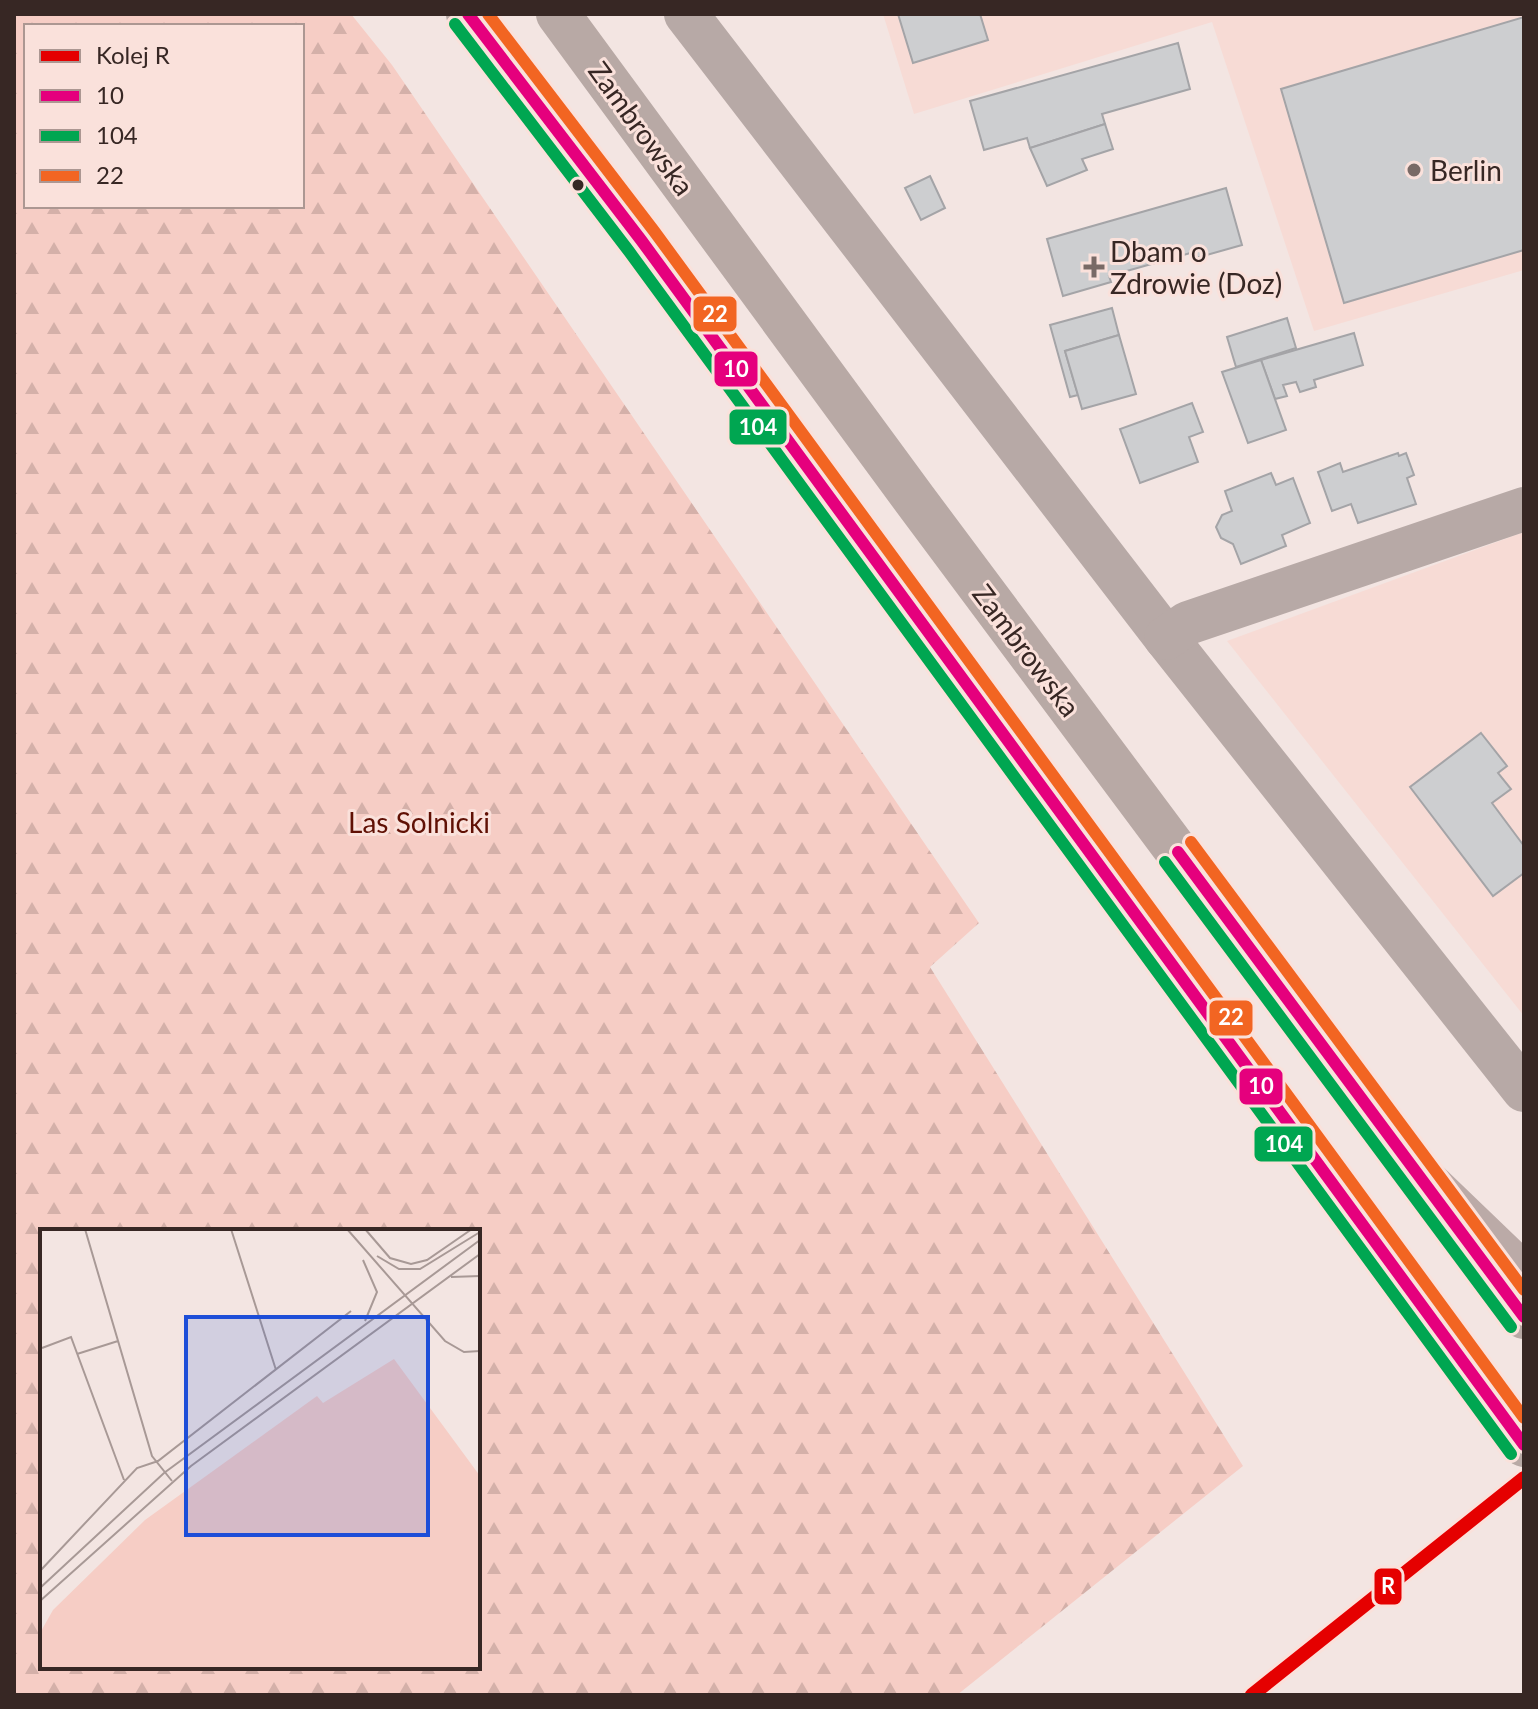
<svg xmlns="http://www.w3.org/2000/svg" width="1538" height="1709" font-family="Lato,sans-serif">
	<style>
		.built { fill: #f7dbd5 }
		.forest { fill: url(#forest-firs); fill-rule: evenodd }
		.building { fill: #cdced0; stroke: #a4a4a7; stroke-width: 2 }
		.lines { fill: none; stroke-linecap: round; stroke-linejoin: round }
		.minor { stroke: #b7a9a6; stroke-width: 44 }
		.secondary { stroke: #b8a9a5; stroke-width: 44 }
		.primary { stroke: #bbaaa7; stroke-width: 44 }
		.bus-1-casing { stroke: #fae1db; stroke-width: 18 }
		.bus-2-casing { stroke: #fae1db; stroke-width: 18 }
		.bus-3-casing { stroke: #fae1db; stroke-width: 18 }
		.bus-1 { stroke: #e5007d; stroke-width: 12 }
		.bus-2 { stroke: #00a651; stroke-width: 12 }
		.bus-3 { stroke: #f26522; stroke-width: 12 }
		.rail-1-casing { stroke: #fae1db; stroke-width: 20 }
		.rail-1 { stroke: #e50000; stroke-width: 14 }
		.poi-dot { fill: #796a66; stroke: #fae1db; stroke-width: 3 }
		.bus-dot { fill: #372724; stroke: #fae1db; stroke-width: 3 }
		.labels { text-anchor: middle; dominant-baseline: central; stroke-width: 6; stroke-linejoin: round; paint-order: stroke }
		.street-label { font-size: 28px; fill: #372724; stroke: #fae1db }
		.poi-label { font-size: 28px; fill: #372724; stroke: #fae1db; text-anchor: start }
		.park-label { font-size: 28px; fill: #601004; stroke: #fae1db }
		.inset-road { fill: none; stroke: #a89996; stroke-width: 2 }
		.view { fill: #1d4ed8; fill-opacity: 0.15; stroke: #1d4ed8; stroke-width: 4 }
		.inset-edge { fill: none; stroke: #372724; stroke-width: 4 }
		.line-badge { stroke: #fae1db; stroke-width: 3 }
		.badge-label { font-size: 22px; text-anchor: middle; font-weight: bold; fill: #fff }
	</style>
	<defs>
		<pattern id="forest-firs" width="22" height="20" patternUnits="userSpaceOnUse" patternTransform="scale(2)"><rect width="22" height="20" fill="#f6cdc5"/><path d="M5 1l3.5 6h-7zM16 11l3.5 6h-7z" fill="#d4b0a9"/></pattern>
	</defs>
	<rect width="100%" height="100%" fill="#f3e5e2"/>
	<g class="built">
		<path d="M883 14H1524V270L1314 331 1212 22 914 114Z"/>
		<path d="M1524 532V1016L1227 641Z"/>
	</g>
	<path class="forest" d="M14 14H351L392 65 979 923 930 967 1243 1466 957 1695H14ZM26 26H302V206H26ZM42 1231H478V1667H42Z"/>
	<g class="building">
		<path d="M898 14H980L988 40 913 63Z"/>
		<path d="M1524 17V250L1344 303 1281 89Z"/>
		<path d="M1178 43 1190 89 1102 114 1105 124 1030 148 1027 138 984 150 970 101Z"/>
		<path d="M1105 124 1113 149 1082 159 1087 170 1047 186 1030 148Z"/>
		<path d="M930 176 945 208 921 220 905 188Z"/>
		<path d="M1226 188 1242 245 1196 258 1194 252 1109 276 1111 282 1063 296 1047 239Z"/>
		<path d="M1112 308 1119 335 1065 351 1078 395 1070 397 1050 325Z"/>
		<path d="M1287 318 1296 348 1236 367 1227 337Z"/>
		<path d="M1354 333 1363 365 1314 380 1316 387 1300 392 1296 382 1283 385 1287 396 1275 399 1261 360Z"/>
		<path d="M1119 335 1136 394 1082 409 1065 351Z"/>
		<path d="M1261 360 1286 430 1248 443 1222 372Z"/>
		<path d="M1192 403 1203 432 1189 437 1198 462 1140 483 1120 429Z"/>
		<path d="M1398 453 1399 456 1406 453 1414 475 1407 478 1416 504 1358 523 1351 504 1332 511 1318 472 1340 463 1343 472Z"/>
		<path d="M1271 473 1276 485 1293 478 1310 523 1282 535 1286 546 1241 564 1233 544 1221 538 1216 527 1222 515 1232 511 1225 491Z"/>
		<path d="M1481 733 1507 766 1498 773 1511 789 1492 803 1524 846V873L1493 896 1410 787Z"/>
	</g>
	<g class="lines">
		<g class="minor">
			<path d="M686 14 1166 638 1524 1090"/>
			<path d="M1166 638 1188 623 1524 509"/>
		</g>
		<g class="secondary">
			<path d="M468 14 641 240 1524 1445"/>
			<path d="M558 14 915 500 1524 1317"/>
		</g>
		<path class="primary" d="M1421 1176 1524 1275"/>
		<defs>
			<g id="bus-1">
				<path d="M468 14 641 240 1524 1445"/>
				<path d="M1178 852 1524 1317"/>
			</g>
			<g id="bus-2">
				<path d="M455 24 628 250 1511 1454"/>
				<path d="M1165 862 1511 1327"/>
			</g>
			<g id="bus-3">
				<path d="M488 14 654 231 1524 1418"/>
				<path d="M1191 842 1524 1290"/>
			</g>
		</defs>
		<use href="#bus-1" class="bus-1-casing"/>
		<use href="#bus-2" class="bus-2-casing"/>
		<use href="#bus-3" class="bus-3-casing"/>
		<use href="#bus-1" class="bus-1"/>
		<use href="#bus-2" class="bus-2"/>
		<use href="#bus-3" class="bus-3"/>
		<defs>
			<path id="rail-1" d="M1252 1695 1524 1478"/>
		</defs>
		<use href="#rail-1" class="rail-1-casing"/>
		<use href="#rail-1" class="rail-1"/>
	</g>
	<g class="poi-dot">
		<circle cx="1414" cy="170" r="8"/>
		<path d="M1090 255h8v8h8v8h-8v8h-8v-8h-8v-8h8z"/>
	</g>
	<circle class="bus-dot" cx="578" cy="185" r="7"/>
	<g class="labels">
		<g class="street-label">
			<text transform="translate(642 128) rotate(54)">Zambrowska</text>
			<text transform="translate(1027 650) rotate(53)">Zambrowska</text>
		</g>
		<g class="poi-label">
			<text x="1430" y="170">Berlin</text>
			<text x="1110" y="251">Dbam o<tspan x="1110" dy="32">Zdrowie (Doz)</tspan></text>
		</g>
		<g class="park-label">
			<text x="419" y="822">Las Solnicki</text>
		</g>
	</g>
	<g transform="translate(40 1229)">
		<rect width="440" height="440" fill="#f3e5e2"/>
		<path d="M354 130 440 247V440H0V404L13 381 105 291 277 167 283 174Z" fill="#f6cdc5"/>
		<path class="inset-road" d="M45 0 112 227 132 252M191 0 236 141M307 0 405 112 424 123 440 122M325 0 350 29 371 35 387 31 432 0M337 27 359 40H380L440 3M323 31 337 63 325 92M411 48 440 47M2 119 31 108 84 251M37 125 78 112M0 342 97 239 118 232 311 82M0 359 124 244 440 11M0 372 151 237 440 25"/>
		<path class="view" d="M146 88H388V306H146Z"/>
		<rect width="440" height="440" class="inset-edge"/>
	</g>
	<g class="line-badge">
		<rect x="692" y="295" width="46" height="38" rx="8" fill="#f26522"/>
		<rect x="713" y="350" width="46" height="38" rx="8" fill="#e5007d"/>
		<rect x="728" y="408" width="60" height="38" rx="8" fill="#00a651"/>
		<rect x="1208" y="999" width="46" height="38" rx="8" fill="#f26522"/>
		<rect x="1238" y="1067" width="46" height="39" rx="8" fill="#e5007d"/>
		<rect x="1253" y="1125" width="61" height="38" rx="8" fill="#00a651"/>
		<rect x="1373" y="1567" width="30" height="39" rx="8" fill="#e50000"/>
	</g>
	<g class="badge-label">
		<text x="715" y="322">22</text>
		<text x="736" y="377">10</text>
		<text x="758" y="435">104</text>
		<text x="1231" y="1025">22</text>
		<text x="1261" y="1094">10</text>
		<text x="1284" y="1152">104</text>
		<text x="1388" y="1594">R</text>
	</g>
	<rect width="1538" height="1709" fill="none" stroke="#372724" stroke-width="32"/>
	<rect x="24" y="24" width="280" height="184" fill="#fae1db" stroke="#ac9792" stroke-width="2"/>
	<rect x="40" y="50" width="40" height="12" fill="#e50000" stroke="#ac9792" stroke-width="2"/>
	<text x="96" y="64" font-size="24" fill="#372724">Kolej R</text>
	<rect x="40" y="90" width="40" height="12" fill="#e5007d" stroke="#ac9792" stroke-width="2"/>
	<text x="96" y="104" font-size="24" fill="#372724">10</text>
	<rect x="40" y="130" width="40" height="12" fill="#00a651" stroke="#ac9792" stroke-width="2"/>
	<text x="96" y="144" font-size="24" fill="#372724">104</text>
	<rect x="40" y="170" width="40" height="12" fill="#f26522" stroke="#ac9792" stroke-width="2"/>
	<text x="96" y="184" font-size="24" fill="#372724">22</text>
</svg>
